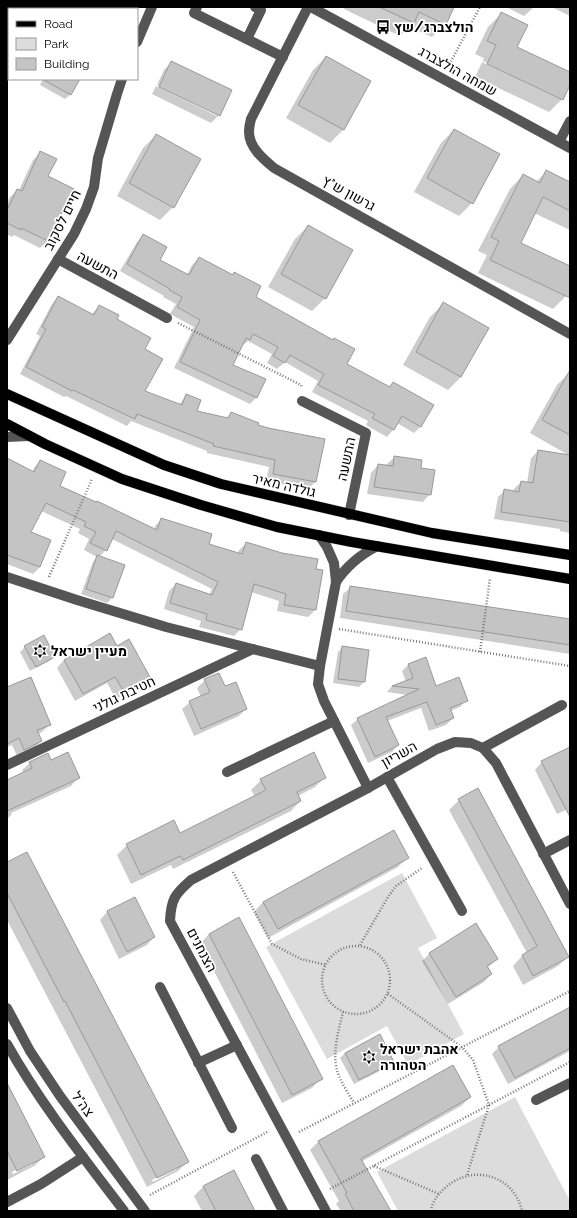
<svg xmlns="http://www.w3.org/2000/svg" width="577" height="1218" font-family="Raleway,Heebo,sans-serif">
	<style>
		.green { fill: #dcdcdc }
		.shadow { fill: #0003; fill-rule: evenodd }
		.building { fill: #c4c4c4; stroke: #999 }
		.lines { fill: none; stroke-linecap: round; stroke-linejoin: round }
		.major-casing { stroke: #dbdbdb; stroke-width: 11 }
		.path { stroke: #777; stroke-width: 2.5; stroke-dasharray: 1 2; stroke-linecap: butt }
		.minor { stroke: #555; stroke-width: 10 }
		.major { stroke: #000; stroke-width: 10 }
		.labels { text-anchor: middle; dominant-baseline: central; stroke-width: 3.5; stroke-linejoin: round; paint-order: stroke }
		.poi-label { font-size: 14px; font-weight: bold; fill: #000; stroke: #fff; text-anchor: start }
		.street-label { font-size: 14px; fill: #000; stroke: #fff }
	</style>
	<rect width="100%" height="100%" fill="#fff"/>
	<g class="green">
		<path d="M402 873 437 938 418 948 464 1034 408 1065 387 1026 327 1059 266 947Z"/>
		<path d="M515 1097 570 1201V1211H398L377 1172Z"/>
	</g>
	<g class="shadow">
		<path d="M7 7H49L48 9H9Z"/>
		<path d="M345 7H453L445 24 432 37 409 27 400 36 344 9Z"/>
		<path d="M506 7H534L524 16Z"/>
		<path d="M552 7H570V16Z"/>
		<path d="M501 14 516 47 570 73V83L562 99 549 112 475 77 484 58 475 54 488 27ZM483 61 558 96V98L482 62Z"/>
		<path d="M326 57 370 81 343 130 330 143 286 118 313 70Z"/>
		<path d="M172 62 219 115 211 123 152 94 156 86 217 116V113L157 85 164 70Z"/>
		<path d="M43 79H79L70 95 65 99 40 85Z"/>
		<path d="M454 130 499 155 472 203 459 216 414 192 441 143Z"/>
		<path d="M156 135 173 207 160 220 117 196 143 148Z"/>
		<path d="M41 152 46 177 48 241 40 248 14 235 12 237 7 234V204L10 197 17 190H19L33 160Z"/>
		<path d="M546 172 570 183V230L534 213 520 244 570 267V287L566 296 553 309 478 273 487 255 478 251 510 189 523 175 536 182Z"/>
		<path d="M308 226 325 298 312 311 268 287 295 239Z"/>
		<path d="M144 235 158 260 187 275 192 265 199 258 232 275 234 273 255 297 345 365 389 387 393 383 421 426 414 433 397 423 393 430 387 437 366 425 368 421 312 392 318 381 285 362 277 369 267 363 272 354 248 341 242 346H241L232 365 256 398 250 404 174 368 194 327 170 314 176 304 163 297 164 296 120 271 137 242Z"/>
		<path d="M58 297 91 315 99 306 116 320 144 349V392L179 405 186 395 195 412 226 419 231 413 257 426 315 482 308 489 266 481 269 467 207 453V451L131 421 127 426 66 396 64 397 20 374 40 336 36 334 52 304Z"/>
		<path d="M443 304 461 377 448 390 403 365 430 317Z"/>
		<path d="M570 372V456L530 433 557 385Z"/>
		<path d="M538 451 570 480V533L560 531V529L494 519 498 497 505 490 514 492V489L521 482 527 483 531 458Z"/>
		<path d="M395 457 420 469 430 494 423 502 367 494 371 473 378 465 387 466V464Z"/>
		<path d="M7 459 32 472 34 468 40 461 59 486 154 530 155 526 162 519 208 544 238 553 239 550 246 544 315 570V610L308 617 277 611 279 601 251 592 241 629 234 636 199 627 201 621 164 609 169 591 176 584 209 595 212 589 112 539 106 550 99 557 124 566 112 598 107 603 81 594 93 562 97 557 84 550 89 539 78 533 80 529 41 511 30 533 50 540 40 567 33 574 7 564Z"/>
		<path d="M351 587 570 620V654L340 618 343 594Z"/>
		<path d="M25 647 54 656 49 661 30 671 20 652Z"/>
		<path d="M117 647 149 677 142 685 116 699 107 683 75 701 57 668 64 660Z"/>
		<path d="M343 647 364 682 359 687 333 683 338 652Z"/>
		<path d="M408 665 436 687 466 700 460 707 450 711 453 718 446 725 429 731 421 708 387 721 398 745 392 752 368 763 351 725 358 719 408 695 387 692 392 686 406 682 402 671Z"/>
		<path d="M205 680 224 688 246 709 239 716 194 736 182 709 190 702 201 697 197 688Z"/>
		<path d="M7 703 50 724 42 732 38 734 41 741 34 748 17 756 12 745 7 747Z"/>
		<path d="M570 748V808L557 814 535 770 542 762Z"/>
		<path d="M50 761 78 778 71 786 11 813 12 814 7 819V784L24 773 22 770 30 763Z"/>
		<path d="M325 777 315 787 298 796 300 801 291 811 173 869 171 865 131 884 117 855 127 845 180 834 255 797 251 790 261 780Z"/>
		<path d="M459 800 568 957 558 966 523 985 513 966 522 956 527 953 449 810Z"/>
		<path d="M408 857 398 867 268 938 254 912 263 902Z"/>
		<path d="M7 863 187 1162 178 1171 147 1187 7 920ZM177 1167V1169L153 1182 152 1180Z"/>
		<path d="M135 898 154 937 147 945 119 959 100 920 107 912Z"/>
		<path d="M239 919 321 1078 312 1088 282 1103 200 944 209 934Z"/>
		<path d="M476 925 497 959 487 968 491 974 484 982 448 1004 422 961 429 954Z"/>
		<path d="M570 1008V1051L508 1084 492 1054 499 1047Z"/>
		<path d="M345 1053 393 1062 388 1067 354 1084 340 1058Z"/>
		<path d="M7 1085 44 1157 34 1166 7 1180ZM33 1162V1164L13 1174 12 1172Z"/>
		<path d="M470 1097 461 1106 361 1162 390 1211H341L336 1204 339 1201 310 1150 319 1141Z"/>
		<path d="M233 1171 254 1211H202L194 1196 203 1187Z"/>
	</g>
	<g class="building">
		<path d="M379 7H454L446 25 419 12 414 23Z"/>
		<path d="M501 12 528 25 517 47 570 72V85L563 100 487 64 496 45 487 41Z"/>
		<path d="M326 56 371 81 344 130 298 105Z"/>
		<path d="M171 61 232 90 220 116 159 87Z"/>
		<path d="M42 79H80L71 95Z"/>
		<path d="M454 129 500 154 473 204 427 178Z"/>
		<path d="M156 134 201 159 174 208 129 183Z"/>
		<path d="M40 151 57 159 48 176 74 189 48 241 21 228V230L7 223V210L17 189 22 191Z"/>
		<path d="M546 170 570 182V211L543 197 521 243 570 266V298L490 260 499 241 491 237 523 174 540 183Z"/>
		<path d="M308 225 353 250 326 299 281 274Z"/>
		<path d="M143 234 167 247 160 260 189 275 199 257 233 275 234 272 261 286 256 297 333 340 334 338 355 349 347 364 390 387 393 382 434 405 421 427 402 416 394 430 372 418 375 414 318 385 324 374 290 355 285 363 273 356 278 347 253 334 250 340 246 338 233 365 266 379 257 398 180 362 200 320 177 307 182 297 169 290 170 289 127 264Z"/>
		<path d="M58 296 94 315 99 305 119 315 117 319 151 338 145 349 163 359 145 391 182 405 186 394 201 400 197 411 228 418 231 412 259 423 258 425 268 428 325 439 316 482 273 474 275 460 213 446 214 444 137 414 135 419 73 390 72 391 26 367 46 329 42 327Z"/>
		<path d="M443 302 489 328 461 377 416 352Z"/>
		<path d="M570 370V435L542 420Z"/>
		<path d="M538 450 570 455V522L501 512 504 489 519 492 521 481 533 483Z"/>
		<path d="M394 456 422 460 421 468 435 470 431 495 374 487 378 464 393 466Z"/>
		<path d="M7 458 34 472 40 460 66 472 60 486 96 502 97 501 157 530 161 518 212 534 209 544 242 554 246 542 282 553 318 559 316 569 323 570 316 610 284 605 286 594 254 584 242 630 206 620 207 614 170 603 176 583 212 595 218 582 116 531 107 551 90 543 96 532 84 526 86 522 46 503 31 532 51 540 40 567 7 555Z"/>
		<path d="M97 555 125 565 113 598 86 589Z"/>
		<path d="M350 586 570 619V645L346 611Z"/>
		<path d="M110 633 117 646 129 639 150 677 124 692 115 677 83 694 64 660Z"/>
		<path d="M44 635 55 657 36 667 24 646Z"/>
		<path d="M342 646 369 650 365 682 338 679Z"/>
		<path d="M426 657 436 686 459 677 468 701 450 708 454 718 436 725 427 702 386 717 399 745 375 757 357 718 419 689 392 686 413 678 408 664Z"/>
		<path d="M219 673 225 686 236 682 247 709 201 729 189 701 210 692 204 679Z"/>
		<path d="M31 677 51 725 37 730 42 741 24 750 19 738 7 744V687Z"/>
		<path d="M570 747V817L541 761Z"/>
		<path d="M68 752 80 778 7 811V780L32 768 29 762 48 753 51 760Z"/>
		<path d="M314 752 326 778 297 792 301 801 183 860 180 856 141 875 126 844 174 820 180 833 266 790 260 779Z"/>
		<path d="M478 788 569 957 533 976 522 955 537 946 458 799Z"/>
		<path d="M394 830 409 858 278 929 263 902Z"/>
		<path d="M27 852 189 1162 157 1178 65 1001 64 1002 7 893V862Z"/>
		<path d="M135 897 155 937 127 952 107 911Z"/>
		<path d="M239 917 323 1079 292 1095 209 934Z"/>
		<path d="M476 923 498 959 487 966 492 974 456 997 429 953Z"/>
		<path d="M570 1007V1048L515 1078 498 1046Z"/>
		<path d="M380 1034 394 1062 359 1080 345 1053Z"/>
		<path d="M453 1065 471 1097 361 1159 391 1211H354L345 1194 347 1193 318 1141Z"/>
		<path d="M7 1083 45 1157 17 1171 7 1151Z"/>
		<path d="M234 1170 255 1211H216L203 1186Z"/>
	</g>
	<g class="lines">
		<defs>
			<g id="major">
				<path d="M7 394 164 465 221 484 432 533 570 555"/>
				<path d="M7 424 45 444 122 479 201 505 277 527 352 542 570 579"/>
			</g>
		</defs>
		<use href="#major" class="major-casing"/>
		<g class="path">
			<path d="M448 67 480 7"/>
			<path d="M178 323 301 385 302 388"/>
			<path d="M49 577 92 479"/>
			<path d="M339 629 570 666"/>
			<path d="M480 652 490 578"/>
			<path d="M233 872 272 944 301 959 326 965"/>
			<path d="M360 945 388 897 396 886 422 868"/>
			<circle cx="356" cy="980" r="34"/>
			<path d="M388 994 462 1047 473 1060 489 1105 467 1175"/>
			<path d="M343 1012C339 1028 332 1053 337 1070 340 1081 348 1093 354 1103"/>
			<path d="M299 1132 570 991"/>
			<path d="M374 1166 439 1194"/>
			<path d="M330 1189 570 1062"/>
			<path d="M150 1195 269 1131"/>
			<path d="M431 1211C432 1202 438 1194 445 1188 472 1163 514 1175 522 1211"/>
		</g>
		<g class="minor">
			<path d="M197 7 194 13 283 57"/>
			<path d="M308 7 251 119C250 123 249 128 249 132 249 147 263 159 274 168L570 334"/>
			<path d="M311 7 570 148"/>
			<path d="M247 39 261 10 255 7"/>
			<path d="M137 42 152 7"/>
			<path d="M559 142 570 121"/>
			<path d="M58 259 167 318"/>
			<path d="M7 340 74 234 86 209 94 187 98 158 117 94 122 79"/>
			<path d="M302 401 366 433 349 515"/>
			<path d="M7 437 29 436"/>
			<path d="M319 535 327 547 334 563 336 582 320 666 318 684 324 701 368 788"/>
			<path d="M7 577 77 600 166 627 320 666"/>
			<path d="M336 582C347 565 360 555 377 546"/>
			<path d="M483 748 562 705"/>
			<path d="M7 765 253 649"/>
			<path d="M227 772 334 721"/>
			<path d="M387 777 462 911"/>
			<path d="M543 854 570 840"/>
			<path d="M160 987 232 1128"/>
			<path d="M7 1008 30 1051 60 1096 145 1211"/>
			<path d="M7 1044C40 1103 83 1157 124 1211"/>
			<path d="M198 1063 237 1045"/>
			<path d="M536 1100 570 1083"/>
			<path d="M256 1159 283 1211"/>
			<path d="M7 1202 41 1184 83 1157"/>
			<path d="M326 1211 170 921C171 899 175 894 191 880L368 788 437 749 455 742 471 743 483 748 496 763 570 904"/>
		</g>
		<use href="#major" class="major"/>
	</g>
	<defs>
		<symbol id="bus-bare" viewBox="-9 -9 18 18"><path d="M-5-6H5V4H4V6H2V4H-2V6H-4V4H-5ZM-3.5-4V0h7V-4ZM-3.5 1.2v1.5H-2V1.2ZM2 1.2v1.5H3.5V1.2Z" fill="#000" stroke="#fff" stroke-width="2.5" paint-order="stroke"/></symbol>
		<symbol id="synagogue-bare" viewBox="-9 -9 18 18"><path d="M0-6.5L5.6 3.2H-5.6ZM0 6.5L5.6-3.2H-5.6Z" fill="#000" stroke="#fff" stroke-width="2.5" paint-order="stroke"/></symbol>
	</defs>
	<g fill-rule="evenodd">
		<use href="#bus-bare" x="373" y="17" width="20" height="20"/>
		<use href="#synagogue-bare" x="30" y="641" width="20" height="20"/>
		<use href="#synagogue-bare" x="359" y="1047" width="20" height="20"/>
	</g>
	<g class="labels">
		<g class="poi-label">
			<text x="394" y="27">הולצברג/שץ</text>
			<text x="51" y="651">מעיין ישראל</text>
			<text x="380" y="1049">אהבת ישראל<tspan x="380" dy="16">הטהורה</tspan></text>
		</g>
		<g class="street-label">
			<text transform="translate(458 71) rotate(29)">שמחה הולצברג</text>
			<text transform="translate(349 193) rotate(29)">גרשון ש"ץ</text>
			<text transform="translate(62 220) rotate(-63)">חיים לסקוב</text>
			<text transform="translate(98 265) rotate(28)">התשעה</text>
			<text transform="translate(346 459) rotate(-78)">התשעה</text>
			<text transform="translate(284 485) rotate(13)">גולדה מאיר</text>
			<text transform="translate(124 694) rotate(-25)">חטיבת גולני</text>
			<text transform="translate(399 754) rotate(-29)">השריון</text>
			<text transform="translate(202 950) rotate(62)">הצנחנים</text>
			<text transform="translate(83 1104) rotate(54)">צה"ל</text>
		</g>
	</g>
	<rect width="577" height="1218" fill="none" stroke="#000000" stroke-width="16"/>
	<rect x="8" y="8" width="130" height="72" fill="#ffffff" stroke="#999999"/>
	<rect x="16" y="21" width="20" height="6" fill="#000000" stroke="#999999"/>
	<text x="44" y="28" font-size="12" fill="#000000">Road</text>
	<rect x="16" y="38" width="20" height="12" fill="#dcdcdc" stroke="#999999"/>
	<text x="44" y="48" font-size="12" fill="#000000">Park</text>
	<rect x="16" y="58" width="20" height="12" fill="#c4c4c4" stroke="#999999"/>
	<text x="44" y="68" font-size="12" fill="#000000">Building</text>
</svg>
